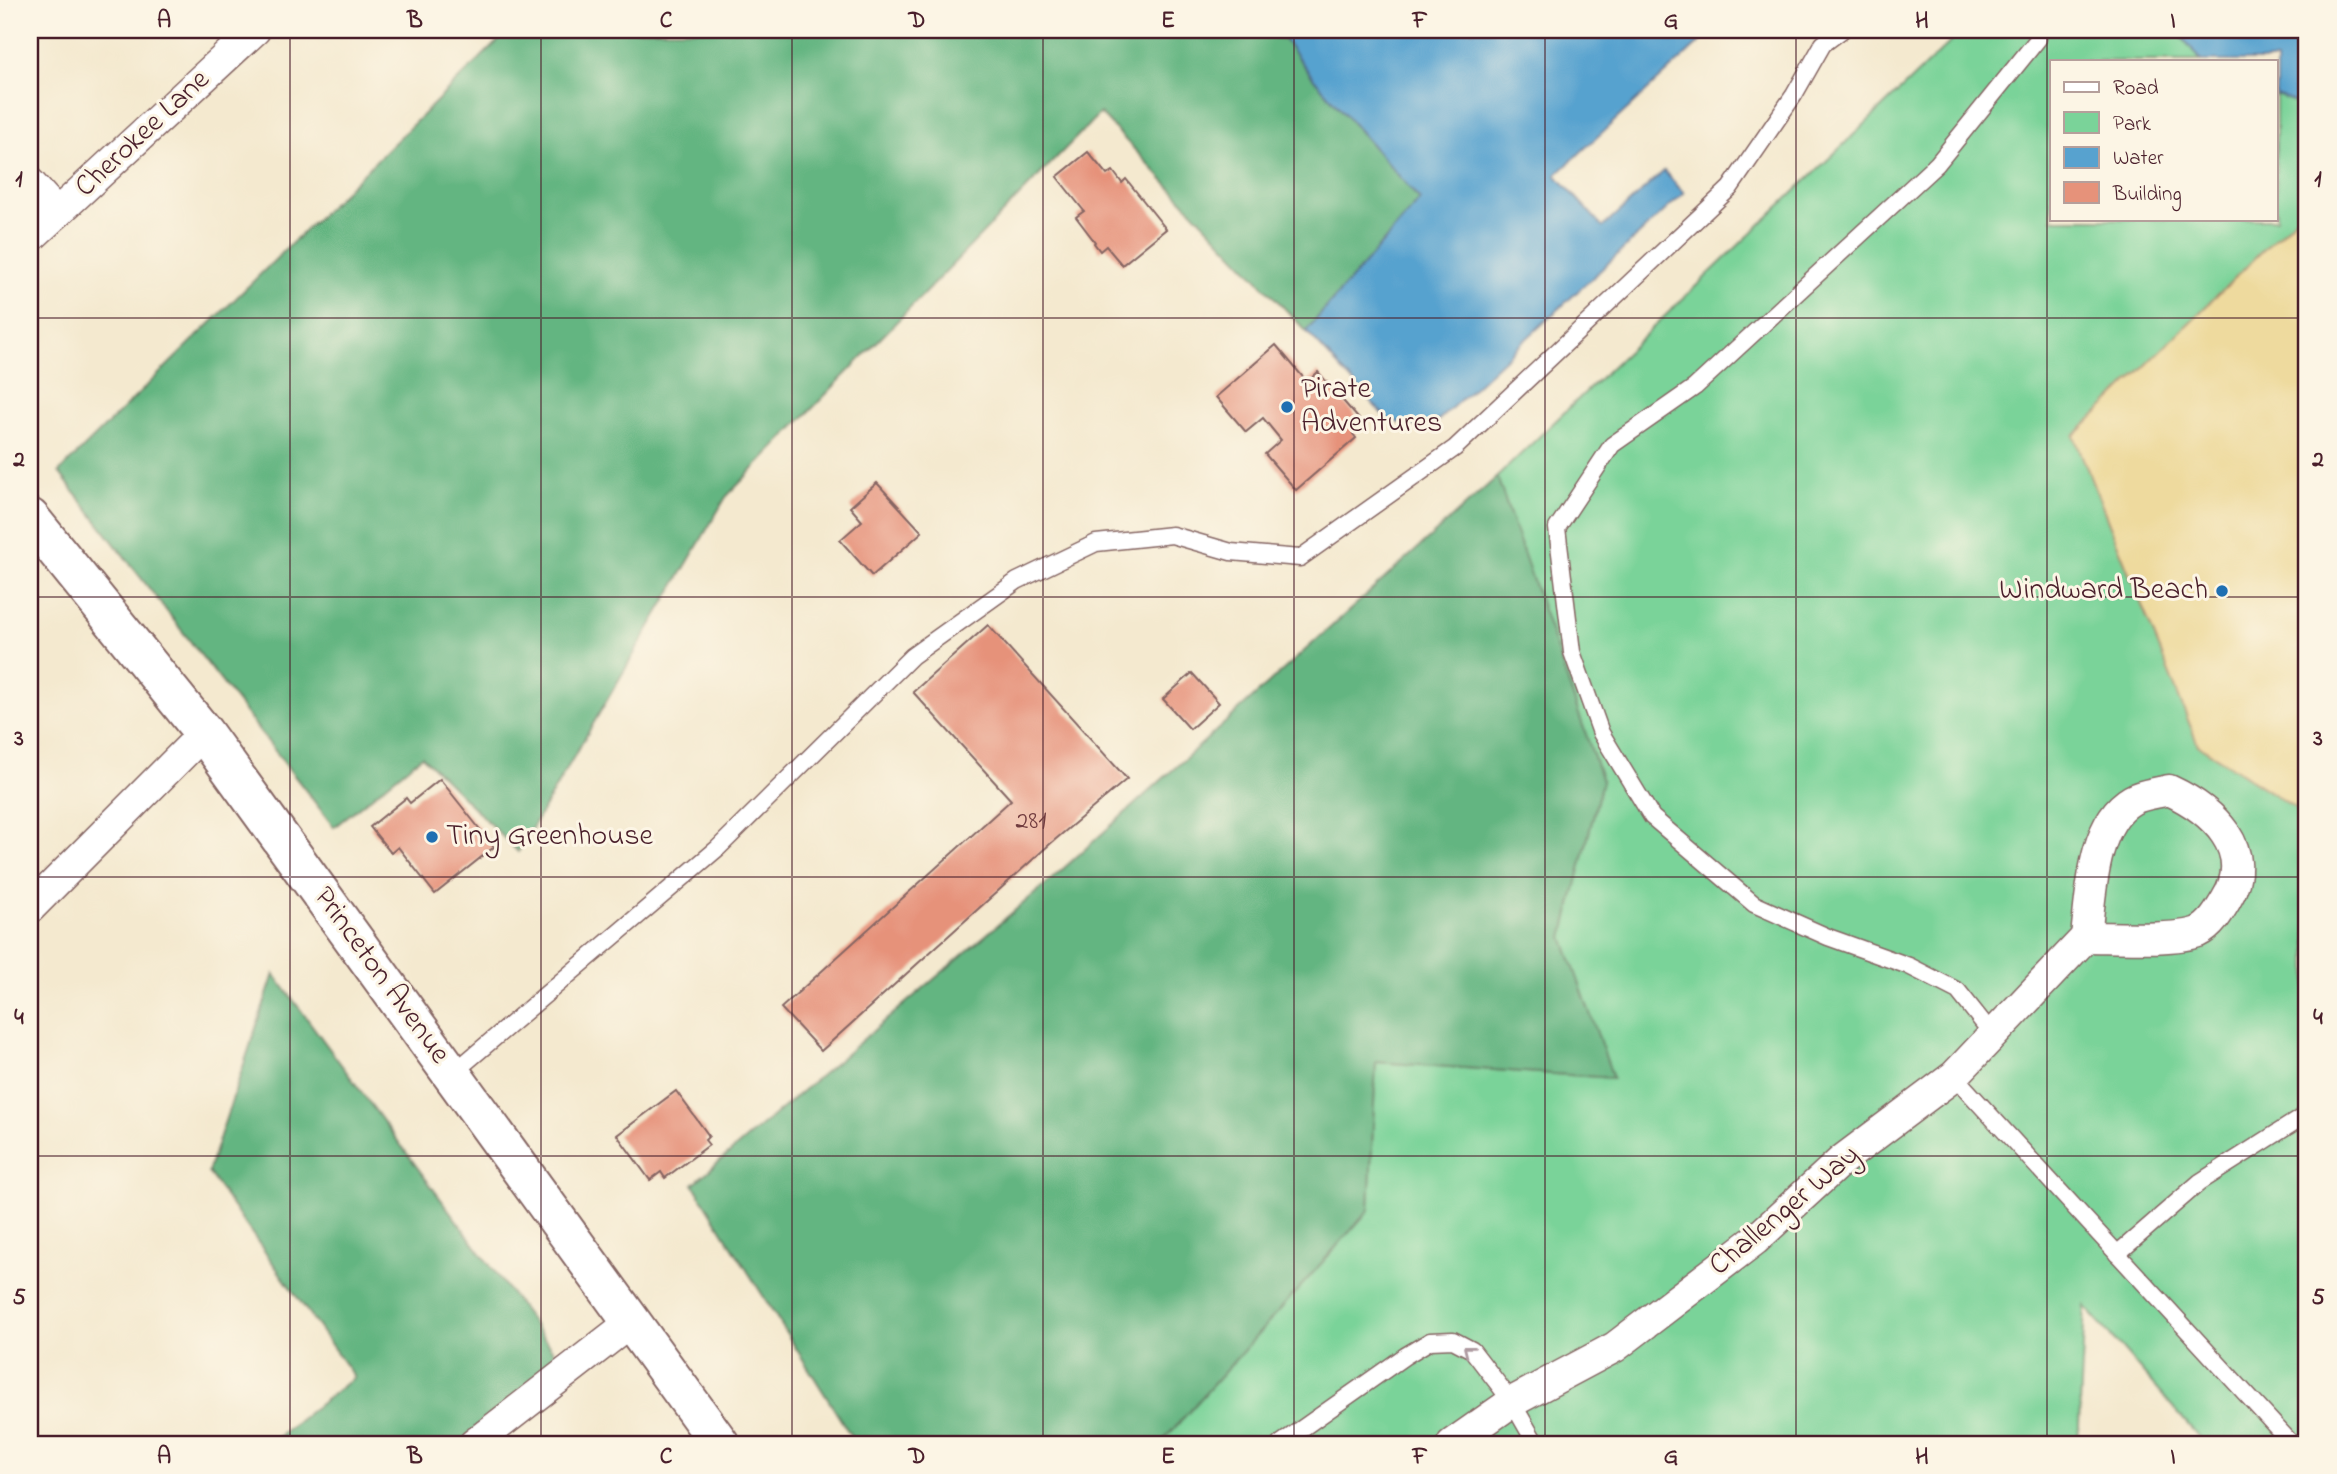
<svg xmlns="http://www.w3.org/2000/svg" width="2337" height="1474" font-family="'Indie Flower',sans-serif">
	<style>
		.green { fill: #7ad399; stroke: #627962; stroke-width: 2 }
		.forest { fill: #63b581; stroke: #566a56; stroke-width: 2 }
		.sand { fill: #eeda9e; stroke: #9c7c64; stroke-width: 2 }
		.water { fill: #57a2cf; stroke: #50607d; stroke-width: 2 }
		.building { fill: #e6927a }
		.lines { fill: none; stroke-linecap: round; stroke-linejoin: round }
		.lane-casing { stroke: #866664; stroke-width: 19 }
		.street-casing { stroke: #866664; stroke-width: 33 }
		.secondary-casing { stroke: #866664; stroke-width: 42 }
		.lane { stroke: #fff; stroke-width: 16 }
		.street { stroke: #fff; stroke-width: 30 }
		.secondary { stroke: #fff; stroke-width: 38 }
		.oneway { stroke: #ae9aa0 }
		.grid { fill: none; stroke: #4a1f2b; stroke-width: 2; stroke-opacity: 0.55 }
		.poi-dot { fill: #1f6fb2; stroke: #fcf5e5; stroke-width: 2.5 }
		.labels { text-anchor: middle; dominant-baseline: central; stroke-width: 6; stroke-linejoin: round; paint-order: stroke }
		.number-label { font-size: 26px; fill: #713c3f }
		.street-label { font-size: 30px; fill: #4a1f2b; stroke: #fcf5e5 }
		.poi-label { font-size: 30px; fill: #4a1f2b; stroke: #fcf5e5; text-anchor: start }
		.neatline { fill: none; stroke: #4a1f2b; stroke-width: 2.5 }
		.grid-label { font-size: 23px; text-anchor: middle; font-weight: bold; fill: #4a1f2b }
	</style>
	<rect width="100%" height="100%" fill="#fcf5e5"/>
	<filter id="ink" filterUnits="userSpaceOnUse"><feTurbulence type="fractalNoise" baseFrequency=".0143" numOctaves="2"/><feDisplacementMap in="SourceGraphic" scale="14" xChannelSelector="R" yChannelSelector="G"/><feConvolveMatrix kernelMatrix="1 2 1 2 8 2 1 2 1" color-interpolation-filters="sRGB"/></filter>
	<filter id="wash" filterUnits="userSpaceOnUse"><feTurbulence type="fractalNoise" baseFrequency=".00686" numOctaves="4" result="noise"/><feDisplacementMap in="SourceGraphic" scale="28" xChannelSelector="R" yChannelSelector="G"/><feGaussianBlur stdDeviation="1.57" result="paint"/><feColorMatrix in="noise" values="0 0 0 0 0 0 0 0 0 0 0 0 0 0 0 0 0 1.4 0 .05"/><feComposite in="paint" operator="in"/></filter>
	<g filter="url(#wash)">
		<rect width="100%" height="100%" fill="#f4e9cf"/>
		<path class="green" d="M1963 30H2176L2202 61H2052V219H2276V95L2307 106V1444H2205L2085 1306 2078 1444H1160L1369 1210 1376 1062 1612 1078 1563 937 1602 781 1497 477Z"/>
		<g class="forest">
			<path d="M509 30H1217L1284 39 1315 80 1420 200 1306 331 1100 113 726 497 518 852 422 756 334 827 59 472Z"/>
			<path d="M1497 477 1602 781 1563 937 1613 1078 1376 1062 1369 1210 1160 1444H856L693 1184 1053 878Z"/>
			<path d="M274 974 560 1360 458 1444H269L354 1377 208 1172Z"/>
		</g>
		<path class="sand" d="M2307 207V827L2298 810 2198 745 2074 436Z"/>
		<g class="water">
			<path d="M1294 30H1713L1556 175 1603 227 1664 171 1684 193 1429 429 1388 420 1306 331 1420 200 1315 80 1284 39Z"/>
			<path d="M2176 30H2307V106L2276 95V61H2202Z"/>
		</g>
		<g id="blocks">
			<g class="building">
				<path d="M1088 152 1107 175 1113 171 1122 183 1126 179 1166 229 1122 265 1106 246 1100 251 1094 243 1095 242 1076 217 1084 211 1057 177Z"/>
				<path d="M1276 345 1307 382 1318 372 1364 425 1353 434 1356 438 1296 490 1265 454 1281 440 1263 418 1246 432 1216 397Z"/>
				<path d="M877 483 922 532 872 576 840 540 862 521 850 507Z"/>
				<path d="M988 625 1127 779 1050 844 821 1051 781 1008 1011 800 913 692Z"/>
				<path d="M1192 673 1219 703 1190 729 1163 699Z"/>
				<path d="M440 779 494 847 435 894 398 847 391 853 370 827 406 798 410 803Z"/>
				<path d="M676 1091 709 1136 705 1140 709 1145 665 1178 661 1172 650 1180 617 1135Z"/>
			</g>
		</g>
	</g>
	<g filter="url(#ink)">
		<use href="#blocks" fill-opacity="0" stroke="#866664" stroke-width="2"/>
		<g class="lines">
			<defs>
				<g id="lane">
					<path d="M1993 1035 1958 991 1909 966 1828 937 1754 904 1652 817 1601 733 1572 652 1557 528 1612 445 1695 387 1937 164 2038 39"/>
					<path d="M452 1074 718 848 912 656 1017 581 1096 543 1172 535 1231 552 1300 558 1455 448 1730 188 1794 95 1823 44 1842 30"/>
					<path d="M1954 1076 2292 1444"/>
					<path d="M2117 1254 2200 1182 2307 1114"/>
					<path d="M1280 1444 1405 1356 1430 1341 1453 1340 1472 1350 1512 1402 1536 1444"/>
				</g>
				<g id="street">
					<path d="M30 183 57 213"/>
					<path d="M30 238 255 30"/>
					<path d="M2169 790C2212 810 2257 850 2226 900 2219 912 2211 926 2198 932 2175 941 2112 937 2086 937 2091 896 2092 823 2132 800 2142 794 2158 793 2169 790Z"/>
					<path d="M30 908 204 733"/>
					<path d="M474 1444 631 1322"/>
					<path d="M1452 1444 1512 1402 1615 1347 1755 1240 1842 1160 1954 1076 2086 937"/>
				</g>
				<path id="secondary" d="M30 518 204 733 720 1444"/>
			</defs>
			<use href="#lane" class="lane-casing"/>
			<use href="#street" class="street-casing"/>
			<use href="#secondary" class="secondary-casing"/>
			<use href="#lane" class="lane"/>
			<use href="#street" class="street"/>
			<use href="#secondary" class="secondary"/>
		</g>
		<defs><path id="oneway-chevron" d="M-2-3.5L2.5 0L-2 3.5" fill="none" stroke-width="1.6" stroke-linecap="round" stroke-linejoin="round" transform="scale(1.75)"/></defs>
		<use class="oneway" href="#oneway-chevron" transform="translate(1468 1350) rotate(-142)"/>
	</g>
	<path class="grid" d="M290 30V1444M541 30V1444M792 30V1444M1043 30V1444M1294 30V1444M1545 30V1444M1796 30V1444M2047 30V1444M30 318H2307M30 597H2307M30 877H2307M30 1156H2307"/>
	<g class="poi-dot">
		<circle cx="1287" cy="407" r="7"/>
		<circle cx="2222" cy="591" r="7"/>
		<circle cx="432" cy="837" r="7"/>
	</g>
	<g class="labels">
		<g class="number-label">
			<text x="1031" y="822">281</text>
		</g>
		<g class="street-label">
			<text transform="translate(143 134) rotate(-43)">Cherokee Lane</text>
			<text transform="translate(381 976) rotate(54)">Princeton Avenue</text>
			<text transform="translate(1785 1211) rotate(-40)">Challenger Way</text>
		</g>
		<g class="poi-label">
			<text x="1301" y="390">Pirate<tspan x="1301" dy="34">Adventures</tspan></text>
			<text x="2208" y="591" text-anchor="end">Windward Beach</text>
			<text x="446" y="837">Tiny Greenhouse</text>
		</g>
	</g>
	<rect width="2337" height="1474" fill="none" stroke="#fcf5e5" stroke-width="77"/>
	<rect x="2050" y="60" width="228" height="161" fill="#fcf5e5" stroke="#b59f9b" stroke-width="2"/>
	<rect x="2064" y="82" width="35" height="10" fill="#ffffff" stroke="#b59f9b" stroke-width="2"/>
	<text x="2113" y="94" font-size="21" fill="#4a1f2b">Road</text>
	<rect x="2064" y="112" width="35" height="21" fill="#7ad399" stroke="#b59f9b" stroke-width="2"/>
	<text x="2113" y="130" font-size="21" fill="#4a1f2b">Park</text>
	<rect x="2064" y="147" width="35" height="21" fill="#57a2cf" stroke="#b59f9b" stroke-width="2"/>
	<text x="2113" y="164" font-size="21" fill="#4a1f2b">Water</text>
	<rect x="2064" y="182" width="35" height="21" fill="#e6927a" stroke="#b59f9b" stroke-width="2"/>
	<text x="2113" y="200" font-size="21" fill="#4a1f2b">Building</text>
	<rect x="38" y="38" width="2260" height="1398" class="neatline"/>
	<g class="grid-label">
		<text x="164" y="27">A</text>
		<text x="415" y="27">B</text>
		<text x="666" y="27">C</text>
		<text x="917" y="27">D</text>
		<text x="1168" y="27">E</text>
		<text x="1420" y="27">F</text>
		<text x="1671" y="27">G</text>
		<text x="1922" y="27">H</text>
		<text x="2173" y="27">I</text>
		<text x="19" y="186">1</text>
		<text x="2318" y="186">1</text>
		<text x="19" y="466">2</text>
		<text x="2318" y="466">2</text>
		<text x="19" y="745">3</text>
		<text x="2318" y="745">3</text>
		<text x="19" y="1024">4</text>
		<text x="2318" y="1024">4</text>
		<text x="19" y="1304">5</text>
		<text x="2318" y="1304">5</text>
		<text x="164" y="1463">A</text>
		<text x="415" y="1463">B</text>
		<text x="666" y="1463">C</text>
		<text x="917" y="1463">D</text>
		<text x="1168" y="1463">E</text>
		<text x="1420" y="1463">F</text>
		<text x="1671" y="1463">G</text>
		<text x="1922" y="1463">H</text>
		<text x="2173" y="1463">I</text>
	</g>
</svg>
